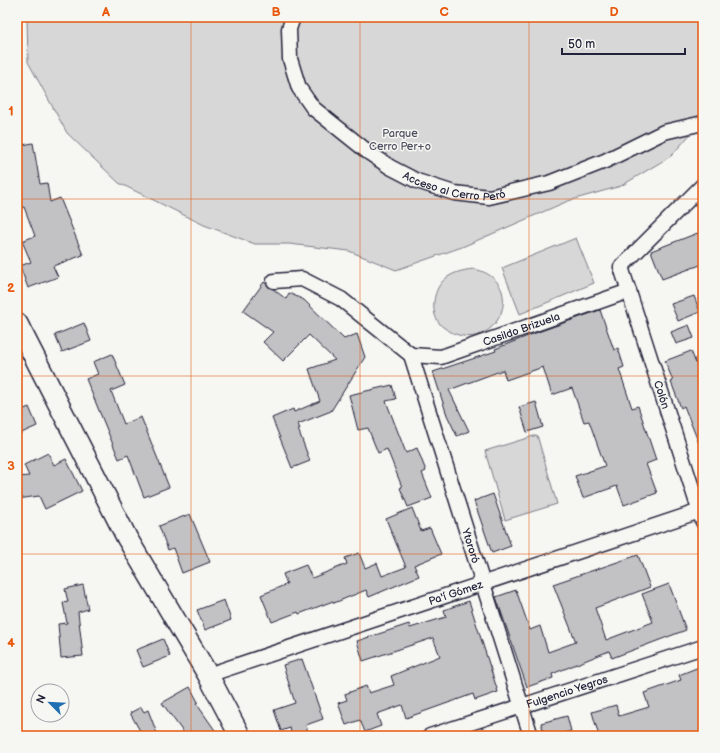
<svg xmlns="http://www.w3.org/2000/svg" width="720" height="753" font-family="'Balsamiq Sans',sans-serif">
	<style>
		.green { fill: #d7d7d7; stroke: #7c7c89 }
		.building { fill: #c2c2c4; stroke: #22223b }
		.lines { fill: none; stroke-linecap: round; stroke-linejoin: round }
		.street-casing { stroke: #22223b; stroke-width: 17 }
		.secondary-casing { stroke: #22223b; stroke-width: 23 }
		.street { stroke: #f6f6f2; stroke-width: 14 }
		.secondary { stroke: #f6f6f2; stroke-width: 20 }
		.grid { fill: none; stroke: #e8590c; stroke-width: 1; stroke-opacity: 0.55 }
		.labels { text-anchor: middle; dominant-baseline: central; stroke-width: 3; stroke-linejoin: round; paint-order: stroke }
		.park-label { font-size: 11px; fill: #4f4f62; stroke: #f6f6f2 }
		.street-label { font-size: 11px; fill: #22223b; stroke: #f6f6f2 }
		.neatline { fill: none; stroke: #e8590c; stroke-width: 1.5 }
		.grid-label { font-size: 13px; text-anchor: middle; font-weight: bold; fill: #e8590c }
	</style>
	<rect width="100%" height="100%" fill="#f6f6f2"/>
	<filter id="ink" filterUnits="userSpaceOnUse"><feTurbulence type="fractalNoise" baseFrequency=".025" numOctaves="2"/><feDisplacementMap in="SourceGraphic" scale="8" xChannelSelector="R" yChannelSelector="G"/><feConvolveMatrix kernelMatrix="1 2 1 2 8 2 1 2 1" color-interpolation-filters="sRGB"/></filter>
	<g filter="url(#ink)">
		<g class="green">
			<path d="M27 17H703V120L671 156 621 186 568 201 462 247 396 270 349 251 289 244H255L204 225 119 183 67 133 28 62Z"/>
			<path d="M576 238 594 283 520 314 502 268Z"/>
			<path d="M474 269C533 282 493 364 443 327 430 317 432 295 441 283 449 273 463 270 474 269Z"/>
			<path d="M537 435 557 504 505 520 485 451Z"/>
		</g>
		<g class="building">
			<path d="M33 143 40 184 47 183 50 202 60 198 83 255 53 266 58 277 28 288 20 266 31 262 22 241 35 236 24 207 17 208V146Z"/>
			<path d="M703 231V264L662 279 651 251Z"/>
			<path d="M264 282 286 299 289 293 304 300 344 339 357 334 365 357 331 411 298 424 300 429H298L310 461 292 468 272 418 293 409 294 412 320 401 309 369 335 360 309 335 283 361 263 342 273 332 243 311Z"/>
			<path d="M694 296 700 312 678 321 671 304Z"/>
			<path d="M600 310 614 350 618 348 624 367 619 369 632 408 638 406 656 460 646 464 657 493 624 505 617 486 583 498 575 476 605 466 589 421 584 422 572 388 552 395 543 367 506 380 503 370 449 390 469 431 457 436 447 415 433 372 496 351 495 349 538 332Z"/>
			<path d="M84 323 91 341 62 352 55 335Z"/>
			<path d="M689 325 694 338 676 344 671 332Z"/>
			<path d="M691 351 703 381V451H702L684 406 681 408 671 382 673 381 665 361Z"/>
			<path d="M112 354 125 385 111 391 124 424 141 417 169 487 144 497 128 455 119 459 86 379 98 374 93 362Z"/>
			<path d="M392 385 396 399 386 401 406 453 417 448 426 471 422 473 432 498 408 507 400 488 402 487 387 449 378 453 368 428 358 430 349 395Z"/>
			<path d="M536 402 543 427 527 432 519 407Z"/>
			<path d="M29 407 37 426 17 435V412Z"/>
			<path d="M48 453 54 465 66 459 82 491 45 509 39 496 17 499V477L29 476 24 465Z"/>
			<path d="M493 494 511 546 492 553 474 501Z"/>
			<path d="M412 508 421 531 430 528 441 554 414 565 419 576 369 597 366 590 334 603 333 601 299 614 298 612 272 622 261 595 287 584 283 574 306 565 312 578 347 564 345 558 359 553 365 568 377 563 382 576 406 567 386 519Z"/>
			<path d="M190 514 210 562 182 573 173 548 168 550 159 526Z"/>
			<path d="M638 555 650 587 595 608 606 640 653 622 642 594 669 584 686 630 612 658 609 651 552 674 553 678 527 687 496 597 516 590 530 630 540 626 548 652 576 642 553 584Z"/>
			<path d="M83 585 88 609 78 612 83 656 61 658 58 624 67 623 63 603 68 602 65 589Z"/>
			<path d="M224 600 231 620 205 630 197 610Z"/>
			<path d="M469 601 498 692 475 700 473 694 406 718 402 705 377 714 381 726 365 732 360 720 346 725 338 703 347 700 345 694 366 686 369 693 394 685 391 676 440 656 433 638 363 661 357 641 409 624 410 628 446 617 444 610Z"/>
			<path d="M163 639 170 656 143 667 136 650Z"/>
			<path d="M302 659 323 719 306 725 309 736H292L290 728 281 731 274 710 295 703 283 665Z"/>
			<path d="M699 667 703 677V736H599L592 712 616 705 619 716 649 707 644 693 681 680 679 675Z"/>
			<path d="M190 687 198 702 196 703 219 736H186L162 703Z"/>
			<path d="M141 707 144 712 148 710 158 736H143L130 713Z"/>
			<path d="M567 716 571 731 561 734V736H545L541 723Z"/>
		</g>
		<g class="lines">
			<defs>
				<g id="street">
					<path id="s1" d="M293 17 289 29 290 59 299 88 313 108 368 152 390 167 417 181 454 193 489 197 549 183 605 161 664 132 703 123"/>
					<path id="s2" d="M703 185 621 267 703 522"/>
					<path d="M274 281 302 279 341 299 411 355"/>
					<path id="s3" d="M411 355 531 736"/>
					<path id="s4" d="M411 355 441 357 629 291"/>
					<path id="s5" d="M208 675 703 510"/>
					<path id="s6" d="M430 736 703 647"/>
				</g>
				<path id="secondary" d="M17 323 127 538 208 675 240 736"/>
			</defs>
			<use href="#street" class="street-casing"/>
			<use href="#secondary" class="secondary-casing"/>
			<use href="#street" class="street"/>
			<use href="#secondary" class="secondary"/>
		</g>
	</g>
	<path class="grid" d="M191 17V736M360 17V736M529 17V736M17 199H703M17 376H703M17 554H703"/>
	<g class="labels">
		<g class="park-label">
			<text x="400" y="133">Parque<tspan x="400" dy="13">Cerro Per+o</tspan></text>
		</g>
		<g class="street-label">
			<text stroke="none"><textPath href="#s1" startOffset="263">Acceso al Cerro Peró</textPath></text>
			<text stroke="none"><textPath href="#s4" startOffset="115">Casildo Brizuela</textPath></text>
			<text stroke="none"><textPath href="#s2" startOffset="250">Colón</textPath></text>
			<text stroke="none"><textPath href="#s3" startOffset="200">Ytororó</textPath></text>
			<text stroke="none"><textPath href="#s5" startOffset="261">Pa'í Gómez</textPath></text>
			<text stroke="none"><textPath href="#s6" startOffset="144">Fulgencio Yegros</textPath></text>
		</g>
	</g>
	<rect width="720" height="753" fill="none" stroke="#f6f6f2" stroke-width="44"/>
	<g transform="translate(50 703) rotate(294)"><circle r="19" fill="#f6f6f2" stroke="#a1a1a9"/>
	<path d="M0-3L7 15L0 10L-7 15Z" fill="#1f6fb2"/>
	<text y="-6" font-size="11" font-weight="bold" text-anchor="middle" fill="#22223b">N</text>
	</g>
	<path d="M562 48v6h123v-6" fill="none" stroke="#22223b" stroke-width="2"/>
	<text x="568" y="48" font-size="12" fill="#22223b" stroke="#f6f6f2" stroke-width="3" paint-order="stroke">50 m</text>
	<rect x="22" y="22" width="676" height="709" class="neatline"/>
	<g class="grid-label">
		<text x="106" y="16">A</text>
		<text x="276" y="16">B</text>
		<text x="444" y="16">C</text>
		<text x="614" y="16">D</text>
		<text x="11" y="115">1</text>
		<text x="11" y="292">2</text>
		<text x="11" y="470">3</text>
		<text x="11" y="647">4</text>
	</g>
</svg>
